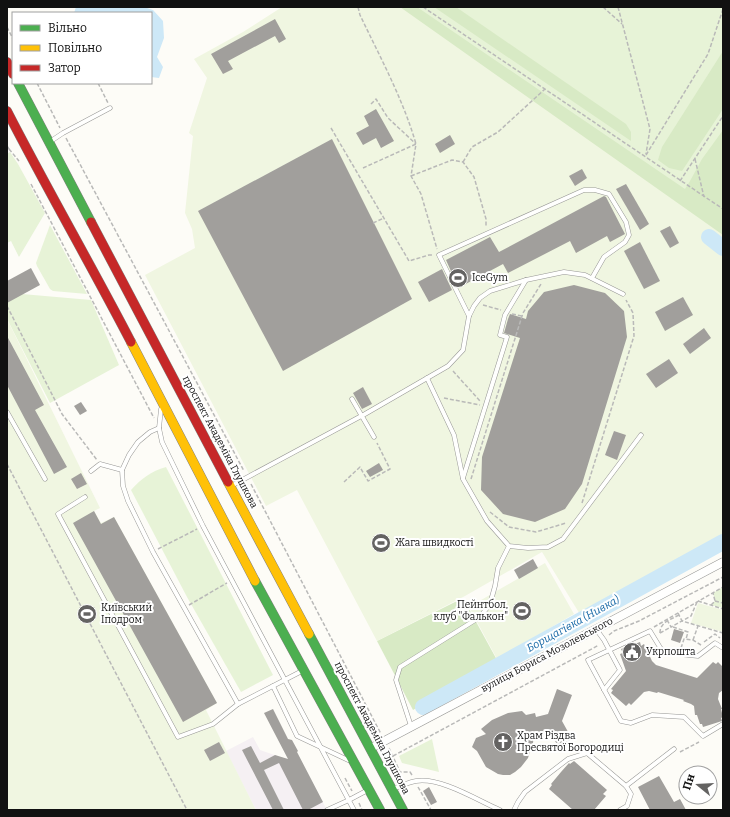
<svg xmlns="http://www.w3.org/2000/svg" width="730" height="817" font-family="Bitter,serif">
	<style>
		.industrial { fill: #f5f0f3 }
		.green { fill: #e7f3d7 }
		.forest { fill: #d8eac5 }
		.pitch { fill: #f0f6e1 }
		.water { fill: #cde8f7 }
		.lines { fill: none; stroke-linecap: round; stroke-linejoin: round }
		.river { stroke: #cde8f7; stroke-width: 16 }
		.building { fill: #a19f9c }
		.lane-casing { stroke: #979795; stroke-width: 5 }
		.street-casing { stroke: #979795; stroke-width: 9 }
		.fast-casing { stroke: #858482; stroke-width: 10 }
		.slow-casing { stroke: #858482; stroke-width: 10 }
		.jam-casing { stroke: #858482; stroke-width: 10 }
		.path { stroke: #b9b9b8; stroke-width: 1.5; stroke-dasharray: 4 2; stroke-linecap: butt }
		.lane { stroke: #fffffe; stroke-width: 4 }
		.street { stroke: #fffffe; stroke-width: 8 }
		.fast { stroke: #4caf50; stroke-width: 9 }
		.slow { stroke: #ffc107; stroke-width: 9 }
		.jam { stroke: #c62828; stroke-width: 9 }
		.labels { text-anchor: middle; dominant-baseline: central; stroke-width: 4; stroke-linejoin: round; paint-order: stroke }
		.poi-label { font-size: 10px; fill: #111; stroke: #fff; text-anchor: start }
		.street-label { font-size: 10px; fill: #111; stroke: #fff }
		.water-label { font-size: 11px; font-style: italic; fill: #1768a6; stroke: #fff }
	</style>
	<rect width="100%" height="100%" fill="#fdfcf7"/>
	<path class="industrial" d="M253 737 260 750 292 761 299 758 327 810H256L226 751Z"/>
	<g class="green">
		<path d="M387 7H723V237Z"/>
		<path d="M10 152 18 164 45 213 19 257 11 241 7 243V154Z"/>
		<path d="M50 225 87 294 53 291 50 289 37 266 36 263Z"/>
		<path d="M22 294 91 300 119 365 50 403 7 319V298Z"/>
		<path d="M166 467 273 675 241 692 187 597 131 490C141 479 151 471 166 467Z"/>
		<path d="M723 587V608L711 605 715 601 713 593Z"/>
		<path d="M432 739 439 772 402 763 399 756Z"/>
	</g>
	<g class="forest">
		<path d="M347 7H417L685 189 690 181 702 159 723 130V261Z"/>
		<path d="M434 7H456L626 124 631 132V141Z"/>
		<path d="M723 51V109L682 171 669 168 658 160 662 147Z"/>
		<path d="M463 598 497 660 413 710 377 641Z"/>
	</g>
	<g class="pitch">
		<path d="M282 7H400L723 235V539L581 616 542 552 465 596 377 641 297 490 266 506 145 275 195 248 192 229 185 213 193 136 189 133 207 78 194 59 243 32Z"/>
		<path d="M7 319 100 508 94 511 101 523 114 517 217 703 206 710 256 810H7Z"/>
		<path d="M545 563 574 614 497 659 469 607Z"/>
		<path d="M698 603 723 610V632L691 623Z"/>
	</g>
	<path class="water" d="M76 7H144L153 10 163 21 164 38 157 57 163 67 159 78 151 77V13H74Z"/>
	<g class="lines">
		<g class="river">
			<path d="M709 237 723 248"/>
			<path d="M423 707 723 542"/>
		</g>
	</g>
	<g class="building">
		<path d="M275 19 286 39 279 43 275 36 228 61 233 69 223 74 211 54Z"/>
		<path d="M376 109 394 141 381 148 376 138 363 145 356 133 369 126 364 116Z"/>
		<path d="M450 135 455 144 440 153 435 144Z"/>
		<path d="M332 139 412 299 283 371 198 211Z"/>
		<path d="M582 169 587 178 575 186 569 176Z"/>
		<path d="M626 184 649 224 640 230 616 189Z"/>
		<path d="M604 196 606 197 625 234 610 242 607 236 576 253 570 241 508 273 503 264 460 287H458L446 260 490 237 499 252Z"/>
		<path d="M670 226 679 243 670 248 660 231Z"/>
		<path d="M640 242 660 281 644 289 624 251Z"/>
		<path d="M31 268 40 285 7 303V281Z"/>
		<path d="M442 269 452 290 429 302 418 282Z"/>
		<path d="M574 285 605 293 624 311 627 337 582 484 565 509 535 522 503 514 481 490 482 457 520 338 504 333 508 319 510 314 526 319 528 311 544 292Z"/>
		<path d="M683 297 693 315 665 331 655 312Z"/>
		<path d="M704 328 711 338 690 354 683 344Z"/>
		<path d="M7 336 44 405 35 410 67 467 54 474 7 385Z"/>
		<path d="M669 359 678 373 656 388 646 374Z"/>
		<path d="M363 387 372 404 362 409 353 393Z"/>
		<path d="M81 402 87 411 80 415 74 406Z"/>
		<path d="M614 431 626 435 617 460 605 455Z"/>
		<path d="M379 463 383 470 370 477 366 471Z"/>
		<path d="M81 473 87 484 77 489 71 479Z"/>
		<path d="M94 511 101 524 114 517 217 703 183 722 73 523Z"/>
		<path d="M533 559 538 568 519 579 514 570Z"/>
		<path d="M674 629 684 632 680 643 671 640Z"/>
		<path d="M640 642 641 646 644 644 652 661 656 665 697 678 713 662 716 664 718 662 723 667V690L719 693 718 699 722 709H721L723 717 721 718 722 721 703 727 702 724H700L697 715H695L694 706 691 704 683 701 684 700 658 692 657 693 649 691 644 692 631 705 629 703 626 706 611 693 613 690 611 689 626 671 620 654 623 653 621 649Z"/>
		<path d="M557 689 572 695 562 721 572 739 558 746 551 734 542 732 534 734 533 743 528 758 521 767 515 772 510 775H503L498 774 486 767 477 751 472 747 476 738 486 734 481 729 492 720 508 713 522 711 526 715 535 713 536 717 548 714Z"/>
		<path d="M273 709 288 739 292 740 298 751 297 752 323 802 308 810H303L279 763 264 770 284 810H273L242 750 251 746 260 763 275 755 288 759 264 713Z"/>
		<path d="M219 742 225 753 210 761 204 750Z"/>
		<path d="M574 761 607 790 603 794 606 796 594 810H573L549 789 552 785 551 784 561 772 569 763 570 764Z"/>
		<path d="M659 776 674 802 680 799 686 810H650L638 787Z"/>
		<path d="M429 787 437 802 431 805 423 791Z"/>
	</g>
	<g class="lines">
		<defs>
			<g id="lane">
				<path d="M51 141 63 133 110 108"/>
				<path d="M469 316 439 255 584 190H595L609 194 626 222 629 235 625 242 604 257 592 278"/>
				<path d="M427 378 454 435 463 479 487 521 509 546 528 548 548 547 563 539 641 435"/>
				<path d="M352 399 374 437"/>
				<path d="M161 409 159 428 162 442 203 526 354 810"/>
				<path d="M7 412 45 479"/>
				<path d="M159 428 150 432 138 442 129 455 122 470 123 486 128 501 153 552 238 704"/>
				<path d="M91 471 100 464 122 470"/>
				<path d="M463 478 507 337 500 335 505 315 526 280"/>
				<path d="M233 485 365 414 448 366 463 350 469 316 474 306 480 298 490 291 526 280 564 272 585 275 623 294"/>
				<path d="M85 497 58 514 178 737 213 724 238 704 302 671"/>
				<path d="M596 629 604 640 620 670 604 690"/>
				<path d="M723 648 715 643 698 656 679 654 661 649 650 631 588 660 621 721 631 723 652 715 684 717 703 736 723 724"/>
				<path d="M273 686 297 736 348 760"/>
				<path d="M411 726 396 680 400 667 480 617 490 604 495 586 498 568 509 546"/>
				<path d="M626 786 674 749"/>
				<path d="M395 788C402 786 409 782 416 781 441 777 477 800 500 810"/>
				<path d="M327 810 349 800 366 791"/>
				<path d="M514 810 518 802 525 792 568 759 587 753 626 786 631 794 627 806 620 810"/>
			</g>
			<path id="street" d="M371 748 723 562"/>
			<g id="fast">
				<path d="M18 83 91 222"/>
				<path d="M255 581 380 810"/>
				<path d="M309 634 403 810"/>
			</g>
			<g id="slow">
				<path d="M131 342 255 581"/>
				<path d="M228 482 309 634"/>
			</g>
			<g id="jam">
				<path d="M7 62 13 74"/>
				<path d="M7 111C47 189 91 265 131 342"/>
				<path d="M91 222 228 482"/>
			</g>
		</defs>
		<use href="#lane" class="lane-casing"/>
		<use href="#street" class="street-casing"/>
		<use href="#fast" class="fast-casing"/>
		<use href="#slow" class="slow-casing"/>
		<use href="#jam" class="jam-casing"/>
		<g class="path">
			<path d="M358 7 360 15C380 57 403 99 416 144"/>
			<path d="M423 7 723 209"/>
			<path d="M603 7 622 24"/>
			<path d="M618 7 650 129 646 154"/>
			<path d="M7 27 13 39"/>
			<path d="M37 83 60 128"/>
			<path d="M98 83 108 103"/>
			<path d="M371 104 376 99 388 118 416 144"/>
			<path d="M331 128 409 261 429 255H433"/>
			<path d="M66 138 244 471"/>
			<path d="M7 146 9 149 7 150"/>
			<path d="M9 149 19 161"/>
			<path d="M646 155 708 54 723 9"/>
			<path d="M695 159 704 197"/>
			<path d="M463 162 472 147 498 132 545 89"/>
			<path d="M363 168 416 144 411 176 421 194 437 249"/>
			<path d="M411 176 452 160 463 162 474 177 486 219V226"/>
			<path d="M680 181 723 116"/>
			<path d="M31 184 154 418"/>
			<path d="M373 223 384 218"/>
			<path d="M483 305 501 310"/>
			<path d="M7 306 62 414 97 460"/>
			<path d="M512 314 522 316"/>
			<path d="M453 371 480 401"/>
			<path d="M444 398 480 405"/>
			<path d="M7 464 187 810"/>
			<path d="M471 479 523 313 541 284"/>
			<path d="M344 482 360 467 368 481 390 469 377 443"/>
			<path d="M251 484 381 734"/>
			<path d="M582 503 634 336 633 313 626 300"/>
			<path d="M490 512 509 527 536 532 566 523"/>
			<path d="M158 549 197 529"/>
			<path d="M698 601 723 609"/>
			<path d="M715 601 723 603"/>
			<path d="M189 605 227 583"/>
			<path d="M711 605 715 601 713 593"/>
			<path d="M678 613 682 621 723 633"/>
			<path d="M667 620 671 627 691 616 697 602"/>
			<path d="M654 627 723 587"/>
			<path d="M673 627 688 632 686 639"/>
			<path d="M660 633C660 622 670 620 679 615"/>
			<path d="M660 633 671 627"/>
			<path d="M609 635 614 631 639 621 723 577"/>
			<path d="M693 640 698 626"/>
			<path d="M704 642 715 634 720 638"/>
			<path d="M681 648 684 639 693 640 701 645"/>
			<path d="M389 748 400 772H410L412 775"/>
			<path d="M680 752 699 742"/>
			<path d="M393 756 599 645"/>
			<path d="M345 778 352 791"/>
			<path d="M418 787 431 810"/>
			<path d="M359 803 362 810"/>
		</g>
		<use href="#lane" class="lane"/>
		<use href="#street" class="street"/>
		<use href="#fast" class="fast"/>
		<use href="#slow" class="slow"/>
		<use href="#jam" class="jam"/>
	</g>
	<defs>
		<symbol id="stadium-disc" viewBox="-11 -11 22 22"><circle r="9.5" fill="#646362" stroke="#fff"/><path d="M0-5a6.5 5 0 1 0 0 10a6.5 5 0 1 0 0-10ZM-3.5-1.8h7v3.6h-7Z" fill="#fff"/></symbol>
		<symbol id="civic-disc" viewBox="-11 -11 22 22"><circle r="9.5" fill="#646362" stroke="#fff"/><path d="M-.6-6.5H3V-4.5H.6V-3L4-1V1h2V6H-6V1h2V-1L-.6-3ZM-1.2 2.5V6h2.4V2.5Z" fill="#fff"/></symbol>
		<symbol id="church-disc" viewBox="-11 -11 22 22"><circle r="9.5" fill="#646362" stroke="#fff"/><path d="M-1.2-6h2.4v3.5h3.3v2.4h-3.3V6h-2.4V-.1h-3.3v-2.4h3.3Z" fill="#fff"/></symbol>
	</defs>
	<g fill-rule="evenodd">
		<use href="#stadium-disc" x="447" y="267" width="22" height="22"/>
		<use href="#stadium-disc" x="370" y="532" width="22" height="22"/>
		<use href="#stadium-disc" x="511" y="600" width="22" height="22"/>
		<use href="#stadium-disc" x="76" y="603" width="22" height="22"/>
		<use href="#civic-disc" x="621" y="641" width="22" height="22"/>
		<use href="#church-disc" x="492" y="731" width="22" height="22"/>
	</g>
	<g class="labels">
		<g class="poi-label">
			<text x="472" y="278">IceGym</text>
			<text x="395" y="543">Жага швидкості</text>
			<text x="508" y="605" text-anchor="end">Пейнтбол,<tspan x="508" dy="12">клуб "Фалькон"</tspan></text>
			<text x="101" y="608">Київський<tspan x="101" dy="12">Іподром</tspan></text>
			<text x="646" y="652">Укрпошта</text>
			<text x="517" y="736">Храм Різдва<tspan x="517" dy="12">Пресвятої Богородиці</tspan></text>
		</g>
		<g class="street-label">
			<text transform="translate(220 442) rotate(62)">проспект Академіка Глушкова</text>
			<text transform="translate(547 655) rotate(-28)">вулиця Бориса Мозолевського</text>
			<text transform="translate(372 728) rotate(62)">проспект Академіка Глушкова</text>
		</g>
		<g class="water-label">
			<text transform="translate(573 624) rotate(-29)">Борщагівка (Нивка)</text>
		</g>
	</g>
	<rect width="730" height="817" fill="none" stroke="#111111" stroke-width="16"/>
	<rect x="12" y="12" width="140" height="72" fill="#ffffff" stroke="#a0a0a0"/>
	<rect x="20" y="25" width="20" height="6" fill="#4caf50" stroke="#a0a0a0"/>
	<text x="48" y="32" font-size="12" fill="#111111">Вільно</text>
	<rect x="20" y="45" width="20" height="6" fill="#ffc107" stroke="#a0a0a0"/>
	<text x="48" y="52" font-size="12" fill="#111111">Повільно</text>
	<rect x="20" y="65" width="20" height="6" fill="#c62828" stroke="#a0a0a0"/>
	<text x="48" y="72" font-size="12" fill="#111111">Затор</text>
	<g transform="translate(698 785) rotate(288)"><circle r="19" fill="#ffffff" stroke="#a0a0a0"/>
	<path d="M0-3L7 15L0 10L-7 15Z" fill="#646362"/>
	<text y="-6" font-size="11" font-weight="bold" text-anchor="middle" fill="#111111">Пн</text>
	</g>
</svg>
